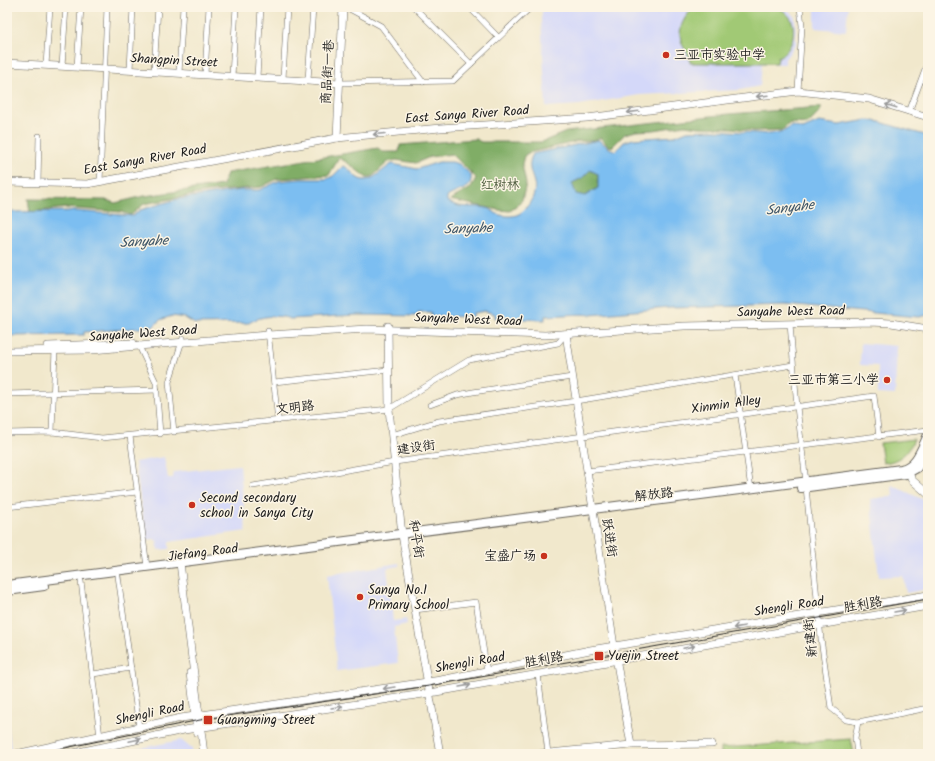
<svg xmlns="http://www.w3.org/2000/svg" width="935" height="761" font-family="Kalam,'LXGW WenKai TC',sans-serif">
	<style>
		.built { fill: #d4d8f9 }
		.green { fill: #a1c975; stroke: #5e7248 }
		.forest { fill: #80ad66; stroke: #4e6441 }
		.water { fill: #7cbef1; stroke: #4c6d86; fill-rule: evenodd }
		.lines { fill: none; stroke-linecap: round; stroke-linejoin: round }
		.street-casing { stroke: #67635a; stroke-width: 6 }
		.secondary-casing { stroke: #67635a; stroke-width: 8 }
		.primary-casing { stroke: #67635a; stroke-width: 10 }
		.street { stroke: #fff; stroke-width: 5 }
		.secondary { stroke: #fff; stroke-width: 7 }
		.primary { stroke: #fff; stroke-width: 8 }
		.tram { stroke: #1c1c1c; stroke-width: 1 }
		.oneway { stroke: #999 }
		.poi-dot { fill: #c8321e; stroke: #fcf5e5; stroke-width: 1.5 }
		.labels { text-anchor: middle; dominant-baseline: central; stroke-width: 3; stroke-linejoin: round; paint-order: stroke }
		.poi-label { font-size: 13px; fill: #1c1c1c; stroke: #fcf5e5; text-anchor: start }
		.street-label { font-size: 13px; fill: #1c1c1c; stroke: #fcf5e5 }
		.park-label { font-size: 13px; fill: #4b593b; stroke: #fcf5e5 }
		.water-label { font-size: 14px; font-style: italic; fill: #3e5567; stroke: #fcf5e5 }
	</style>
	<rect width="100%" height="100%" fill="#fcf5e5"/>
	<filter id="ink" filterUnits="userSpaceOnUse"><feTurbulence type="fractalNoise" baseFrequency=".025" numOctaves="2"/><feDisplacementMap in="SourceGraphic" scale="8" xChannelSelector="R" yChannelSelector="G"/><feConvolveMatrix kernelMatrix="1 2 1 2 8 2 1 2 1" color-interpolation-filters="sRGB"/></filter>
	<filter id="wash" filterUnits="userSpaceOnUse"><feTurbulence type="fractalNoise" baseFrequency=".012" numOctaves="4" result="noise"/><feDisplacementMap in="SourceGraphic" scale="16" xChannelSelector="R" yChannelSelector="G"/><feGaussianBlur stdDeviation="0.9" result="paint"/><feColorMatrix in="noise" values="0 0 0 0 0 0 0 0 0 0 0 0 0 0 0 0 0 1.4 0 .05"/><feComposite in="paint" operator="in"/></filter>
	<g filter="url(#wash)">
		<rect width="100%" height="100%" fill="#f1e8cc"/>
		<g class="built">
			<path d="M543 7H784L794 15 795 19 796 44 785 59V64H762L760 86 740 90 639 95 579 105 546 107 541 19Z"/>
			<path d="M815 7H848L846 31 815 28Z"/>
			<path d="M861 343 897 346 895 395 878 394V366L860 365Z"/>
			<path d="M164 457 168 478H173L174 472 240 465 246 531 169 542V549L158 550 157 541 154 539 146 540 135 462Z"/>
			<path d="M892 485 928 502V589L906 593 903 576 879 577 870 499 893 496Z"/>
			<path d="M399 563V566L387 568 393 621 406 619 407 624 394 627 398 663 337 671 327 575Z"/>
			<path d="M7 714 11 750 7 751Z"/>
			<path d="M181 740 192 749V754H111Z"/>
		</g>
		<g class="green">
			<path d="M694 7 779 8C784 11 788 14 791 19 797 31 792 52 778 57L777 63H690C690 55 687 53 683 46 676 31 683 18 694 7Z"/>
			<path d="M914 439C909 453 898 462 883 463L880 443Z"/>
			<path d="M851 739 854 754H721V748Z"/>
		</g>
		<g class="forest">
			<path d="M822 107 819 113 808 124 790 123 782 130 754 131 732 128 699 127 685 125 654 130 636 131 625 134 612 147 607 145 601 138 591 141H579L528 153 524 156 522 164 526 184 522 200 517 206 510 211 499 210 450 200 471 188 476 178 452 154 430 157 416 163 396 160 388 162 373 176 367 178C357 171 350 163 339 158L329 175 277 179 261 187 208 192 144 204 131 215 121 212 66 208 30 212 28 199 106 200 115 203 144 196 223 185 227 173 378 148 383 152H399L400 145 476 139 481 142H542L566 132 729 114Z"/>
			<path d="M590 170 598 174V188L585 196 575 194 572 183 582 178Z"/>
		</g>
		<path class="water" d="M867 120 880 122 928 136V315L919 317 785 305 668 308 590 315C583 313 555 316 545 316V320L495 318V314L485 311 473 313V317L431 316V312H418L417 316 356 315 290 319C278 314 259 316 249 323L195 324 185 318 172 316 160 320 153 327 84 332V335L7 336V212L76 211 133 216 140 210 178 199 241 190H259L279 181 301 179H327L333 176 343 166C348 167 351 172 355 176 368 188 381 170 392 164L417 169 439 162H452L459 164 471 175C473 190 457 190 447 197V201C460 210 473 205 487 208 492 209 495 214 500 215 510 217 518 217 525 209 548 182 521 176 533 154L537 153 599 140 609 148 616 151 624 142 633 139 675 136 687 131 714 130 770 134 784 131 792 126 803 129 819 122 839 125ZM590 170 598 174V188L585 196 576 194 572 183 582 178Z"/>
	</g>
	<g filter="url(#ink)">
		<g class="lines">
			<defs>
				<g id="street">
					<path d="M346 7 381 26 423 82"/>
					<path d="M414 7 471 64"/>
					<path d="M469 7 498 37"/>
					<path d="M46 65 50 7"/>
					<path d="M62 66 66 7"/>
					<path d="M77 67 81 7"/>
					<path d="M130 70 133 7"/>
					<path d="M154 71 158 7"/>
					<path d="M179 73 183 7"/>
					<path d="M205 74 209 7"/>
					<path d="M232 76 236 7"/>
					<path d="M257 77 261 7"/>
					<path d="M283 79 287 7"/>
					<path d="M308 80 313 7"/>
					<path d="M340 83 453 81 531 7"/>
					<path d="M798 91 802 26 800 7"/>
					<path d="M909 112 928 61"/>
					<path d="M100 182 107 7"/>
					<path d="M38 183 39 136"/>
					<path d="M790 324 797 407 806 482"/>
					<path d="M268 331 278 421"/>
					<path d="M138 344 156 382 160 434"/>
					<path d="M735 375 751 489"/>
					<path d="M274 382 388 370"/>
					<path d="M7 394 157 390"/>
					<path d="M430 405 457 395 473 392 572 377"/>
					<path d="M52 432 55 349"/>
					<path d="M174 432 169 382 183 338"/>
					<path d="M7 433 52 432 102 438 389 409 469 360 558 343 566 334"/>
					<path d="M392 435 439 421 576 401 793 365"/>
					<path d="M130 436 147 567"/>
					<path d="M587 471 928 430"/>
					<path d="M253 486 395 462 874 396 879 437"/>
					<path d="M806 487 821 639 831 708 846 720 858 722 928 708"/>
					<path d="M7 507 137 492"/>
					<path d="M118 576 139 727"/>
					<path d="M81 581 100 737"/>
					<path d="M415 610 476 602 487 672"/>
					<path d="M93 674 131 668"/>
					<path d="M538 674 548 753"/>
					<path d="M857 754 855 738 858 722"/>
				</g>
				<g id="secondary">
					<path d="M7 63 340 83"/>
					<path d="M337 138 343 7"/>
					<path d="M7 182 87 184 337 138 440 128 587 118 798 91 869 99 928 117"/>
					<path d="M388 326 389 409 402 535 440 754"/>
					<path d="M566 334 614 646 631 745"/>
					<path d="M48 346 133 343"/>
					<path d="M7 351 92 350 268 335 367 329 545 335 684 326 871 322 891 323 928 329"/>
					<path d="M907 468 912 480 928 494"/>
					<path d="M180 563 204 754"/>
					<path d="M190 673 197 732"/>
					<path d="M16 754 181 718 441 680 590 650 928 595"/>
					<path d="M69 754 184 730 430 693 928 606"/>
					<path d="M539 754 631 745 712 744"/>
				</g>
				<g id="primary">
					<path d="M801 488 906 474 917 468 928 450"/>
					<path d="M7 585 901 469C917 466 922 447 928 435"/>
					<path d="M7 591 44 586"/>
				</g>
			</defs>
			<use href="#street" class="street-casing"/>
			<use href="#secondary" class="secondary-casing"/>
			<use href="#primary" class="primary-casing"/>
			<use href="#street" class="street"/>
			<use href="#secondary" class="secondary"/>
			<use href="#primary" class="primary"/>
			<path class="tram" d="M36 754 200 720 429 686 928 599"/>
		</g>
		<defs><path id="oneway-shaft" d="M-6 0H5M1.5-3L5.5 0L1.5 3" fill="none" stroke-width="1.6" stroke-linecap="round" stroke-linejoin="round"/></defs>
		<g class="oneway">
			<use href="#oneway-shaft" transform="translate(762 96) rotate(173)"/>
			<use href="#oneway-shaft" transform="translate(891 106) rotate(-163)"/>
			<use href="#oneway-shaft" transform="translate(633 112) rotate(173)"/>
			<use href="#oneway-shaft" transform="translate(379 134) rotate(175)"/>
			<use href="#oneway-shaft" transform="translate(900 611) rotate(-10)"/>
			<use href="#oneway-shaft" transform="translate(739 627) rotate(170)"/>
			<use href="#oneway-shaft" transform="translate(689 647) rotate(-12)"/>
			<use href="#oneway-shaft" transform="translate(465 686) rotate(-10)"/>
			<use href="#oneway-shaft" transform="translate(389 688) rotate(171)"/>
			<use href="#oneway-shaft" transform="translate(337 707) rotate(-9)"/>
			<use href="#oneway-shaft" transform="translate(135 740) rotate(-12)"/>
		</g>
	</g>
	<g class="poi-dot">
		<circle cx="666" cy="55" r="4"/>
		<circle cx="887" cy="380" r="4"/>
		<circle cx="192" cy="505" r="4"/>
		<circle cx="544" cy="556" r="4"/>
		<circle cx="360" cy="597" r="4"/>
		<rect x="594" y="651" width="10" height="10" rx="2"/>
		<rect x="203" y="715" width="10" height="10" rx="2"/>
	</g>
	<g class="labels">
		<g class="poi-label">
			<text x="674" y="55">三亚市实验中学</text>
			<text x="879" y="380" text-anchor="end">三亚市第三小学</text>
			<text x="200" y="498">Second secondary<tspan x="200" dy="15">school in Sanya City</tspan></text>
			<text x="536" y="556" text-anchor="end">宝盛广场</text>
			<text x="368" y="590">Sanya No.1<tspan x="368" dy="15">Primary School</tspan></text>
			<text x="608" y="656">Yuejin Street</text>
			<text x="217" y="720">Guangming Street</text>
		</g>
		<g class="street-label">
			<text transform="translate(174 61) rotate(3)">Shangpin Street</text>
			<text transform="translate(328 72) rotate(-87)">商品街一巷</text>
			<text transform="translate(467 115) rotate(-4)">East Sanya River Road</text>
			<text transform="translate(145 160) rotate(-10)">East Sanya River Road</text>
			<text transform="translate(791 312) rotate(-1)">Sanyahe West Road</text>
			<text transform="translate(468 320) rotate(2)">Sanyahe West Road</text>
			<text transform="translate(143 334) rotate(-4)">Sanyahe West Road</text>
			<text transform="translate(726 405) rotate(-8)">Xinmin Alley</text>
			<text transform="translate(295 408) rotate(-6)">文明路</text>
			<text transform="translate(416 448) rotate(-8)">建设街</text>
			<text transform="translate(654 495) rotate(-7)">解放路</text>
			<text transform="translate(609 538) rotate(81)">跃进街</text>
			<text transform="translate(416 539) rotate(81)">和平街</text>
			<text transform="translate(203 553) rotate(-7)">Jiefang Road</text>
			<text transform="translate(863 605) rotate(-10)">胜利路</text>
			<text transform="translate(789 607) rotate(-9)">Shengli Road</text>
			<text transform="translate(811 638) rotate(-97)">新建街</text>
			<text transform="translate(544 660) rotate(-10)">胜利路</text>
			<text transform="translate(470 663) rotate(-10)">Shengli Road</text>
			<text transform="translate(150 714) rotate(-12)">Shengli Road</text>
		</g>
		<g class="park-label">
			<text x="500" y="185">红树林</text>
		</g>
		<g class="water-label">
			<text transform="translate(790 208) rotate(-7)">Sanyahe</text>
			<text transform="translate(468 229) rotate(-2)">Sanyahe</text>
			<text transform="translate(144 242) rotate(-3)">Sanyahe</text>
		</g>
	</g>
	<rect width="935" height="761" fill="none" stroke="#fcf5e5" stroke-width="24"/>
</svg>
